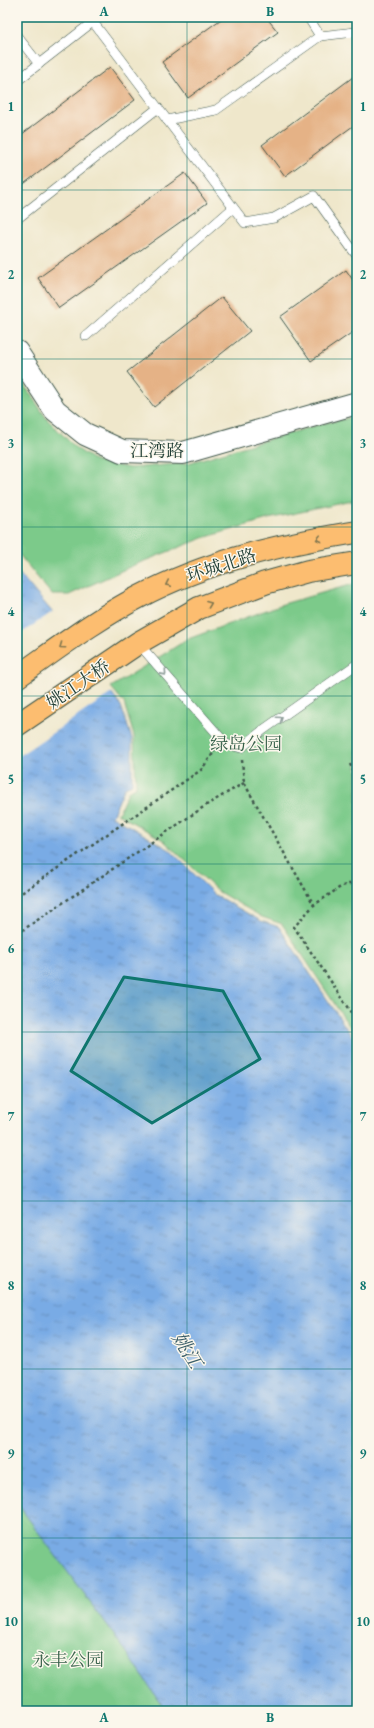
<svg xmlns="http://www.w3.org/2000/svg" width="374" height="1728" font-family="'EB Garamond','Noto Serif SC',serif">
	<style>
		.park { fill: #7cca8a; stroke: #4e845f }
		.water { fill: url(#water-ripples); stroke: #4c748c }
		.pier { fill: #efe7cb }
		.building { fill: #e5b286 }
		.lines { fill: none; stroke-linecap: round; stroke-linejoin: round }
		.service-casing { stroke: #3e564b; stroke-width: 10 }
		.tertiary-casing { stroke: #3e564b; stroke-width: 24 }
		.primary-casing { stroke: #3e564b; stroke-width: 24 }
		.path { stroke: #3e564b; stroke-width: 2.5; stroke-dasharray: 3 3; stroke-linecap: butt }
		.service { stroke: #fff; stroke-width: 9 }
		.tertiary { stroke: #fff; stroke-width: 22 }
		.primary { stroke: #fcbd6f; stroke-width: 22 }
		.oneway { stroke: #82774f }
		.oneway2 { stroke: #8f9e9a }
		.marked { fill: #0f766e; fill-opacity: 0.2; stroke: #0f766e; stroke-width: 3; stroke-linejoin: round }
		.grid { fill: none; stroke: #0f766e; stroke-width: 1; stroke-opacity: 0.55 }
		.labels { text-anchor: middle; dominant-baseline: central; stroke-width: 3; stroke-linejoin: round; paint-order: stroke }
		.street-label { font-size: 18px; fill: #1f3d34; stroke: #fbf7ec }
		.park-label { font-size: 18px; fill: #36604a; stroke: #fbf7ec }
		.water-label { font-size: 19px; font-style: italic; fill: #3a5e69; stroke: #fbf7ec }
		.neatline { fill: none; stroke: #0f766e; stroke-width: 1.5 }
		.grid-label { font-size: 13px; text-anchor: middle; font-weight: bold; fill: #0f766e }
	</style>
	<defs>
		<pattern id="water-ripples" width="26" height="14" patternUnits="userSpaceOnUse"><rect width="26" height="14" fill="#79abe5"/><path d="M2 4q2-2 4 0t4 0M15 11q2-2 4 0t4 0" fill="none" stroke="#638cba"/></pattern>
	</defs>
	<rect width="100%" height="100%" fill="#fbf7ec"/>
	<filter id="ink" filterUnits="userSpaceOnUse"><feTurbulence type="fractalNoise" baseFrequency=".025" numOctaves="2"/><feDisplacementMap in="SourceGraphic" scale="8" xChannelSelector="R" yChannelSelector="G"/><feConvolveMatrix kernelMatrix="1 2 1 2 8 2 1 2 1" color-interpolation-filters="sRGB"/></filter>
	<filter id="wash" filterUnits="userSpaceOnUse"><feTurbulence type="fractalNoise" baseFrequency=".012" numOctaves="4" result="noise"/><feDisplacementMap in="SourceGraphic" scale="16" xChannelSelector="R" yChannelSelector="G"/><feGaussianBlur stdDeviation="0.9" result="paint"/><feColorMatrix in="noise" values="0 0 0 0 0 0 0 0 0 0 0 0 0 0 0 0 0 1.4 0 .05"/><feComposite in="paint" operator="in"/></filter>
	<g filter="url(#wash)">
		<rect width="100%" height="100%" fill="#efe7cb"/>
		<g class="park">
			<path d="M17 374 47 419 76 448 97 462 130 468 188 463 321 424 354 417 357 419V500L268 519 203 538 134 565 69 595H52L17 552Z"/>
			<path d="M357 583V1038L282 924 262 917 219 892 163 840 118 814 129 790 136 787 134 736 124 703 111 687 188 639 283 604Z"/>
			<path d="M17 1503 128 1654 166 1711H17Z"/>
		</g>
		<path class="water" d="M17 571 66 628 121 706 132 739V784L125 787 112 816 170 850 215 895 261 921 279 927 357 1044V1711H166L128 1654 17 1503Z"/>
		<path class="pier" d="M54 611 68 627 113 692 17 757V636Z"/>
		<g id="blocks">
			<g class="building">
				<path d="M224 17H266L278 32 188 98 162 62Z"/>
				<path d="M110 67 135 100 17 189V138Z"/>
				<path d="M357 74V123L285 176 262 145Z"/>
				<path d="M185 173 207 203 59 308 38 278Z"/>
				<path d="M346 270 357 286V329L311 361 280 317Z"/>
				<path d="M222 297 250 331 154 407 127 372Z"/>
			</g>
		</g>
	</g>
	<g filter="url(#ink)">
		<use href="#blocks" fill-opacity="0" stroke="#3e564b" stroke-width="1"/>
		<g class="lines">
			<defs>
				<g id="service">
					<path d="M93 22 245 223 274 218 314 196 357 256"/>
					<path d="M17 36 39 64"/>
					<path d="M320 36 355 32 357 33"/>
					<path d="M17 81 99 17"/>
					<path d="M167 120 216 110 320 36 308 17"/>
					<path d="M17 219 158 108"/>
					<path d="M86 336 233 208"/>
					<path d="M138 643 226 744 241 748 263 730 357 664"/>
				</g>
				<path id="tertiary" d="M17 352 55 410 85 434 122 451 183 453 357 403"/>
				<g id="primary">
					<path d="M17 677C57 649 96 619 139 597 207 561 282 544 357 532"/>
					<path d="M17 725 138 643 199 608 265 583 308 571 357 563"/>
				</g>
			</defs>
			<use href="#service" class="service-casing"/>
			<use href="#tertiary" class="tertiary-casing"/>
			<use href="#primary" class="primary-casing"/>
			<g class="path">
				<path d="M242 760 244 783 314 905"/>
				<path d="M350 764 357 779"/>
				<path d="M357 882 342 886 314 905 294 927 357 1020"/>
				<path d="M17 896 201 770 214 752V750"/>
				<path d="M17 934 208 804 244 783"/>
				<path d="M17 1709 18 1711"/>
			</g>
			<use href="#service" class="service"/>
			<use href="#tertiary" class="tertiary"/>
			<use href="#primary" class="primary"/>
		</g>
		<defs><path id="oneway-chevron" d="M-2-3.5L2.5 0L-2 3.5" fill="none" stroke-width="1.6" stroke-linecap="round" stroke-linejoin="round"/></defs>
		<g class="oneway">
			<use href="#oneway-chevron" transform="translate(319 539) rotate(168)"/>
			<use href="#oneway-chevron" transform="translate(168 584) rotate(155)"/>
			<use href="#oneway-chevron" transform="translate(209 604) rotate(-21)"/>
			<use href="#oneway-chevron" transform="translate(62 646) rotate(145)"/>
		</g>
		<g class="oneway2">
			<use href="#oneway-chevron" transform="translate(164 673) rotate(48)"/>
			<use href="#oneway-chevron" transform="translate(280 719) rotate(-35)"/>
		</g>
	</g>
	<path class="marked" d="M124 977 223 991 260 1059 152 1123 71 1071Z"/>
	<path class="grid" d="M187 17V1711M17 190H357M17 359H357M17 527H357M17 696H357M17 864H357M17 1032H357M17 1201H357M17 1369H357M17 1538H357"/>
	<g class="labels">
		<g class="street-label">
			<text x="157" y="450">江湾路</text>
			<text transform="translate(221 565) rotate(-18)">环城北路</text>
			<text transform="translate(78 684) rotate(-34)">姚江大桥</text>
		</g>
		<g class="park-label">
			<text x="246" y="743">绿岛公园</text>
			<text x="68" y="1659">永丰公园</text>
		</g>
		<g class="water-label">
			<text transform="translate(187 1350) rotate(58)">姚江</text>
		</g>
	</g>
	<rect width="374" height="1728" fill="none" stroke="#fbf7ec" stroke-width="44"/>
	<rect x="22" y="22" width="330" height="1684" class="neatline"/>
	<g class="grid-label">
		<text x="104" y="16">A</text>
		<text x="270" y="16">B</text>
		<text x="11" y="111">1</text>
		<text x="363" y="111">1</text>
		<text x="11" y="279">2</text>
		<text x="363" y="279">2</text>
		<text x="11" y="448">3</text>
		<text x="363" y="448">3</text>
		<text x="11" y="616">4</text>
		<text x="363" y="616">4</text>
		<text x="11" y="784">5</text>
		<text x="363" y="784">5</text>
		<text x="11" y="953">6</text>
		<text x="363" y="953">6</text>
		<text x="11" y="1121">7</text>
		<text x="363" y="1121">7</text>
		<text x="11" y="1290">8</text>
		<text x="363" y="1290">8</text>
		<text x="11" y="1458">9</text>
		<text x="363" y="1458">9</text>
		<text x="11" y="1626">10</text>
		<text x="363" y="1626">10</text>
		<text x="104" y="1722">A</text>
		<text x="270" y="1722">B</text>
	</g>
</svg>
